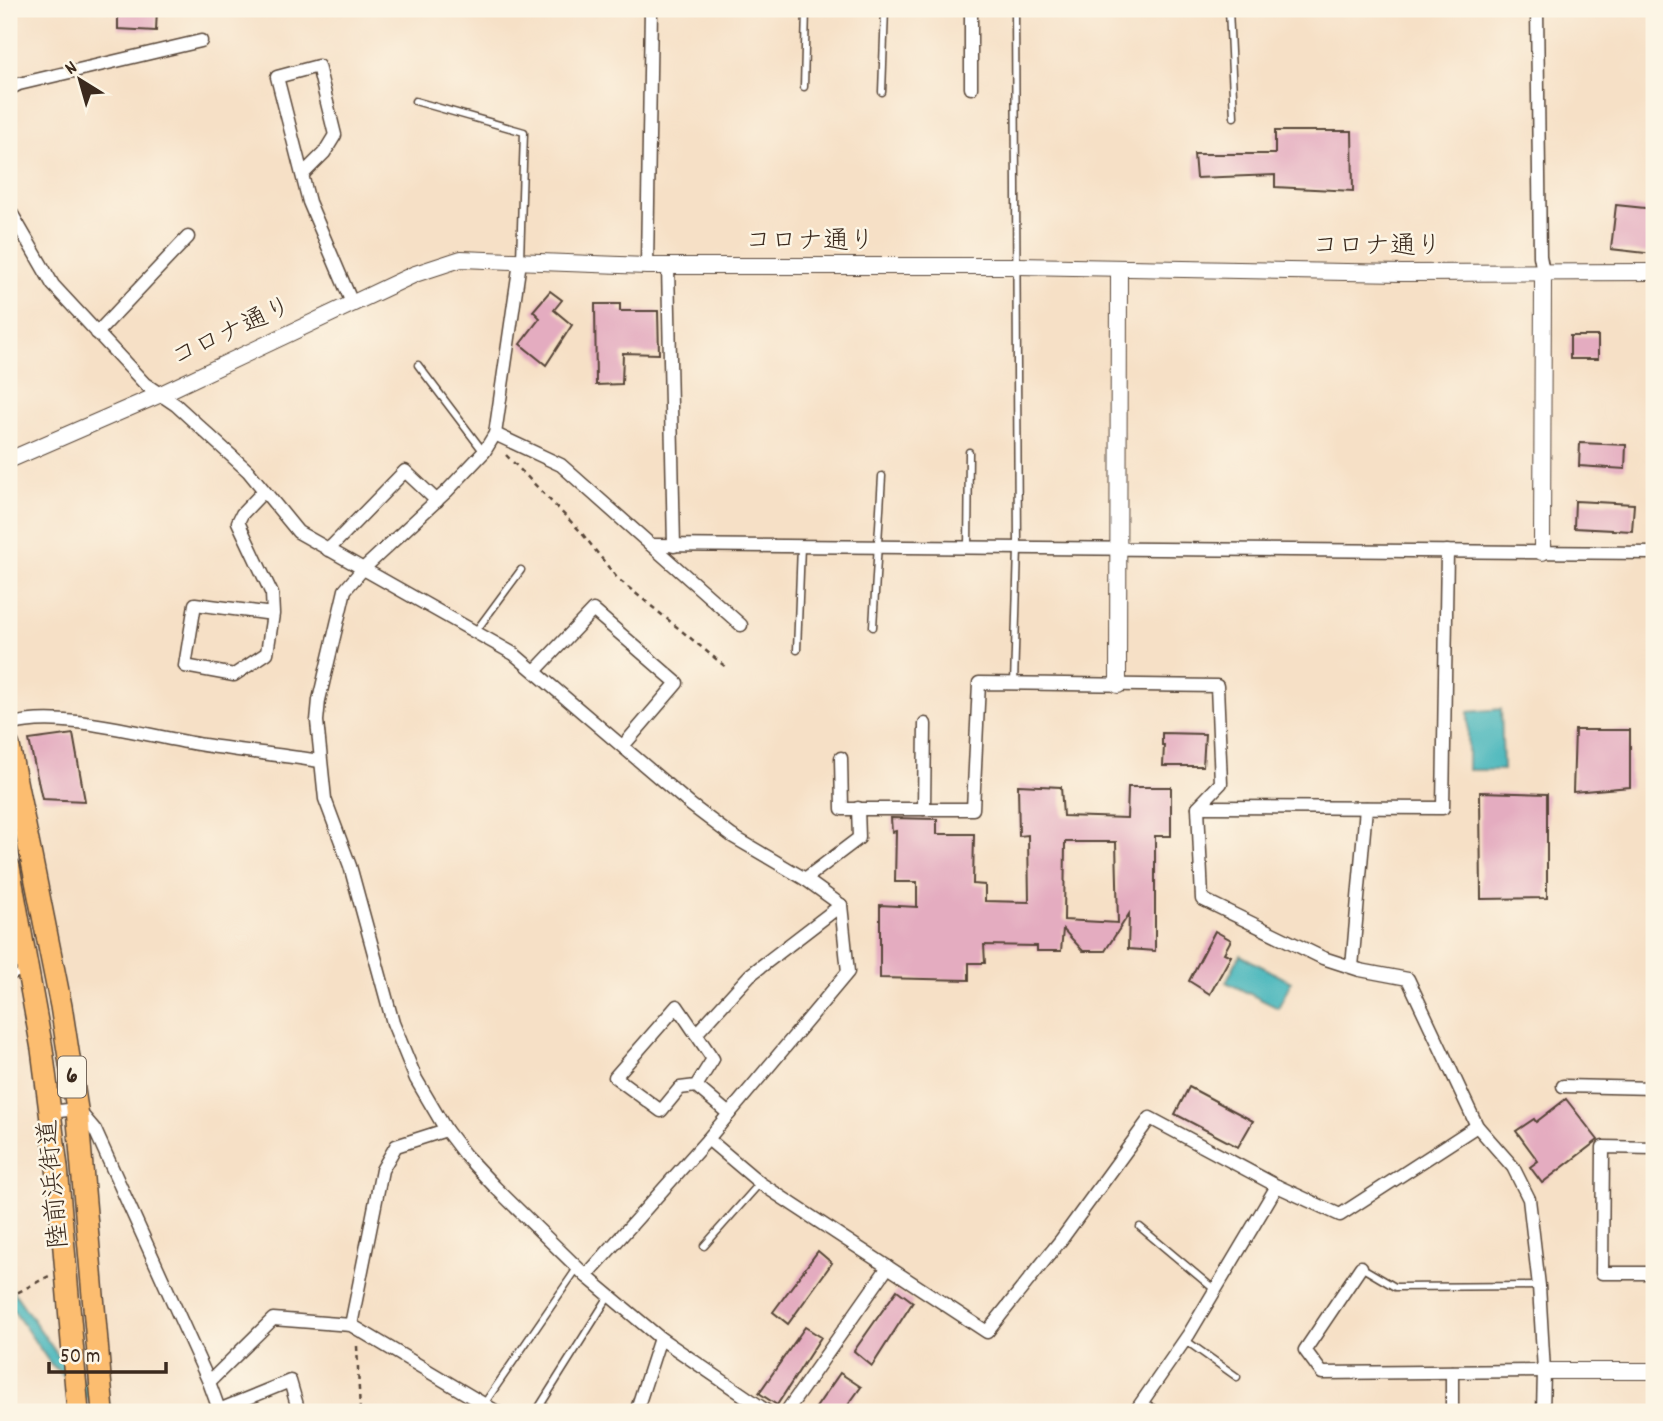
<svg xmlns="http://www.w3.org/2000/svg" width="1663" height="1421" font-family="Dekko,'Klee One',sans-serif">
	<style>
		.water { fill: #45b5bb; stroke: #40706c; stroke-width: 2 }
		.building { fill: #e4acc0; fill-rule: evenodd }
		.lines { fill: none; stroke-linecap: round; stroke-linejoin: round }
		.service-casing { stroke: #574537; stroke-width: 9 }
		.minor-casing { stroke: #574537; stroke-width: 15 }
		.tertiary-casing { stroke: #574537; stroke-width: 18 }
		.trunk-casing { stroke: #574537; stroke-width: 24 }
		.path { stroke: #574537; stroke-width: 2.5; stroke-dasharray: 5 5; stroke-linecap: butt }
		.service { stroke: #fff; stroke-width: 6 }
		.minor { stroke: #fff; stroke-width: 12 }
		.tertiary { stroke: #fff; stroke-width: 16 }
		.trunk { stroke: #fcbd6f; stroke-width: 21 }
		.labels { text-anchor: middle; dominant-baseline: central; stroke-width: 5; stroke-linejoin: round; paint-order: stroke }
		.shield { fill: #fcf5e5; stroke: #75675a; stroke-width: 2 }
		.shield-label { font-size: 24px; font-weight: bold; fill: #3b2a1e }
		.street-label { font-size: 26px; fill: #3b2a1e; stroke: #fcf5e5 }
	</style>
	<rect width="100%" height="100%" fill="#fcf5e5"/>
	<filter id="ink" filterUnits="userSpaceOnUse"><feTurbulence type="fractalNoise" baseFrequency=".0143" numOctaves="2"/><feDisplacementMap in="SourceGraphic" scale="14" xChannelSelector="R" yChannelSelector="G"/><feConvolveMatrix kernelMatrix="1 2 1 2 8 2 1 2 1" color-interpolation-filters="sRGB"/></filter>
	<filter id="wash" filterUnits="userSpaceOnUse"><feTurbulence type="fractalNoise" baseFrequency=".00686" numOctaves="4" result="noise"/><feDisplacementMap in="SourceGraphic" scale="28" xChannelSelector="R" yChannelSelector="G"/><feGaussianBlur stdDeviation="1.57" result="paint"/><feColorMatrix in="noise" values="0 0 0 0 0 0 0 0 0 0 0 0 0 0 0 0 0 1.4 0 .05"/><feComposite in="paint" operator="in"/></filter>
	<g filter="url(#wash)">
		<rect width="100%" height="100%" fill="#f6e0c6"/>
		<g class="water">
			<path d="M1501 709 1503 770H1468V712Z"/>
			<path d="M1240 955 1291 982 1278 1008 1226 982Z"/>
			<path d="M9 1285 59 1357 117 1412H101L50 1363 9 1304Z"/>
		</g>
		<g id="blocks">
			<g class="building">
				<path d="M118 9H157L156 31 118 29Z"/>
				<path d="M1275 131H1352L1353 191 1275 187V175L1196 178 1194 154H1275Z"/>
				<path d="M1616 205 1654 209V254L1611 249Z"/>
				<path d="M550 291 562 300 554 310 572 325 546 365 520 344 540 318 533 311Z"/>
				<path d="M595 304H620V311H658L659 354 623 353 622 384 596 385Z"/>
				<rect x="1570" y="336" width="28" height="23"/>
				<path d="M1580 443 1626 445 1625 469 1579 466Z"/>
				<path d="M1575 501 1634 504 1632 531 1574 528Z"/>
				<path d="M1575 730H1630V787L1573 792Z"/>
				<path d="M1162 733 1205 734 1203 766H1163L1164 745H1162Z"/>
				<path d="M73 734 85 801 42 799 29 740Z"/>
				<path d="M1018 785 1061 787 1063 816 1127 818 1128 787H1171V836H1155V951L1128 949 1129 914 1105 951H1083L1063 929 1061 951H1037V946L984 945 985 963H969V980L880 978V905L917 907V882H895L896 831 892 832 891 818 937 819V834H974L973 884 985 885V901L1029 902 1028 835 1019 836ZM1065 842H1116L1118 923 1064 920Z"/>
				<path d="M1480 792 1547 794V898L1481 899Z"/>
				<path d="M1215 931 1231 940 1224 953 1231 956 1210 994 1189 981Z"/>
				<path d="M1189 1087 1253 1121 1238 1147 1175 1114Z"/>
				<path d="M1566 1099 1598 1140 1542 1183 1530 1167 1538 1161 1516 1131 1534 1119 1536 1122Z"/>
				<path d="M818 1251 832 1263 788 1324 773 1312Z"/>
				<path d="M897 1290 913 1302 872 1366 854 1351Z"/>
				<path d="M805 1327 821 1337 777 1405 759 1393Z"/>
				<path d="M840 1373 861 1387 843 1412H813Z"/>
			</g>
		</g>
	</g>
	<g filter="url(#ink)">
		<use href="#blocks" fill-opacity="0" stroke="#574537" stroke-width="2"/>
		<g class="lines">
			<defs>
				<g id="service">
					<path d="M1229 9 1234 117"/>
					<path d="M804 87 806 9"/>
					<path d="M882 92 885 9"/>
					<path d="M415 101 524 132 520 260"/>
					<path d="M418 365 483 451"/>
					<path d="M968 548 969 452"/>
					<path d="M873 627 882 476"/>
					<path d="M476 631 521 570"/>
					<path d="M797 650 801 546"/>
					<path d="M1014 684 1018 548 1015 9"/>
					<path d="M9 978 23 971"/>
					<path d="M1140 1227 1215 1290"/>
					<path d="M704 1246 760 1183"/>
					<path d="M1361 1267 1395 1287 1539 1286"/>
					<path d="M1185 1340 1237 1377"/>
					<path d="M1143 1401 1158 1412"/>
					<path d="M484 1404 578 1267"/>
					<path d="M536 1412 609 1296"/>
				</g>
				<g id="minor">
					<path d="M971 9V88"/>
					<path d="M1537 9 1540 256 1543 272"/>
					<path d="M9 89 19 84 201 41"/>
					<path d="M302 175 324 153 335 135 318 66 277 77 309 202 352 303"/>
					<path d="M9 209 53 285 145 384 176 405 248 471 298 532 514 654 691 805 732 836 805 879 841 905 848 972 708 1139 586 1276"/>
					<path d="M520 262 495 434 484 452 447 491 362 570 345 590 319 700 317 721 325 799 350 866 393 1023 416 1079 446 1130 465 1155 495 1187 586 1276 660 1338 768 1412"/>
					<path d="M647 266 651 9"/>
					<path d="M668 266 674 546"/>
					<path d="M97 333 188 237"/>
					<path d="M495 434 561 465 741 625"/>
					<path d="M264 491 242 514 238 522 272 594 273 614 267 653 234 675 185 666 195 604 273 614"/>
					<path d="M651 545 1654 553"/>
					<path d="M328 550 405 471 437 501"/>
					<path d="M535 671 593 610 677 683 623 746"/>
					<path d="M9 725C62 709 148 737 204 745 242 751 281 755 320 761"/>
					<path d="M841 758 842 809H973L979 683 1217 686 1221 783 1198 807 1202 899 1323 958 1360 970 1408 979 1477 1126 1513 1167 1529 1199 1539 1286 1544 1371 1543 1412"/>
					<path d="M1198 807 1443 808 1447 551"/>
					<path d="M924 809 925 724"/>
					<path d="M805 879 859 838 858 808"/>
					<path d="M1352 967 1366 808"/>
					<path d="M696 1034 750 975 841 905"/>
					<path d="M696 1086 713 1059 677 1006 615 1077 661 1111 680 1088 696 1086 729 1114"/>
					<path d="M1563 1086 1654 1088"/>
					<path d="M50 1112 77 1109 95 1130 209 1382 220 1412"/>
					<path d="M708 1139 760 1183 987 1332 1061 1240 1150 1118 1277 1186 1340 1215 1477 1126"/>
					<path d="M1654 1148 1603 1147 1602 1273H1654"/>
					<path d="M1361 1267 1305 1350 1322 1373 1544 1371"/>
					<path d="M351 1325 382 1170 396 1146 446 1130"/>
					<path d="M209 1382 273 1319 351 1325 497 1412"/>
					<path d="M219 1410 290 1381 299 1412"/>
					<path d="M636 1412 660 1338"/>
					<path d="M786 1412 888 1267"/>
					<path d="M1135 1412 1189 1334 1277 1186"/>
					<path d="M1452 1412V1372"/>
				</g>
				<g id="tertiary">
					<path d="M9 460 161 394 415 274 461 259 647 266H1018L1402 273 1654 272"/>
					<path d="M1542 552 1543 272"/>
					<path d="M1118 685 1119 268"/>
					<path d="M1544 1371H1654"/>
				</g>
				<g id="trunk">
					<path d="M9 746 61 1006 77 1109 103 1412"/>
					<path d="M9 867 42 1049 57 1167 78 1412"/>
				</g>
			</defs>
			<use href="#service" class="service-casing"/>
			<use href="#minor" class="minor-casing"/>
			<use href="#tertiary" class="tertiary-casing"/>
			<use href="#trunk" class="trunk-casing"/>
			<g class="path">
				<path d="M506 455 581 532 617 578 727 668"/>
				<path d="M9 1297 49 1276"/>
				<path d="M357 1346 360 1412"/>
			</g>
			<use href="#service" class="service"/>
			<use href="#minor" class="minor"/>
			<use href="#tertiary" class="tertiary"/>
			<use href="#trunk" class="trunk"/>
		</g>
	</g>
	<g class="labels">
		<rect class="shield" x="58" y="1056.5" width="28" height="41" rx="5"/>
		<g class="shield-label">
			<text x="72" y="1077">6</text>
		</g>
		<g class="street-label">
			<text x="810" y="242">コロナ通り</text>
			<text x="1377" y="247">コロナ通り</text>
			<text transform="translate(232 333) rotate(-25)">コロナ通り</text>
			<text transform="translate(55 1184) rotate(-95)">陸前浜街道</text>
		</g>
	</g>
	<rect width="1663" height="1421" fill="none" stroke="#fcf5e5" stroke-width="35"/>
	<g transform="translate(80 80) rotate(323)" stroke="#fcf5e5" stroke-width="5" paint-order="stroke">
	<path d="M0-5L12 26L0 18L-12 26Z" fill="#3b2a1e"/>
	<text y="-10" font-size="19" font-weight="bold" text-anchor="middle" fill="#3b2a1e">N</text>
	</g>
	<path d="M49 1362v10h117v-10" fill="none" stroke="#3b2a1e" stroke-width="3.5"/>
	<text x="60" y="1362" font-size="21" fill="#3b2a1e" stroke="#fcf5e5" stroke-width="5" paint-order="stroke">50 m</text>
</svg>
